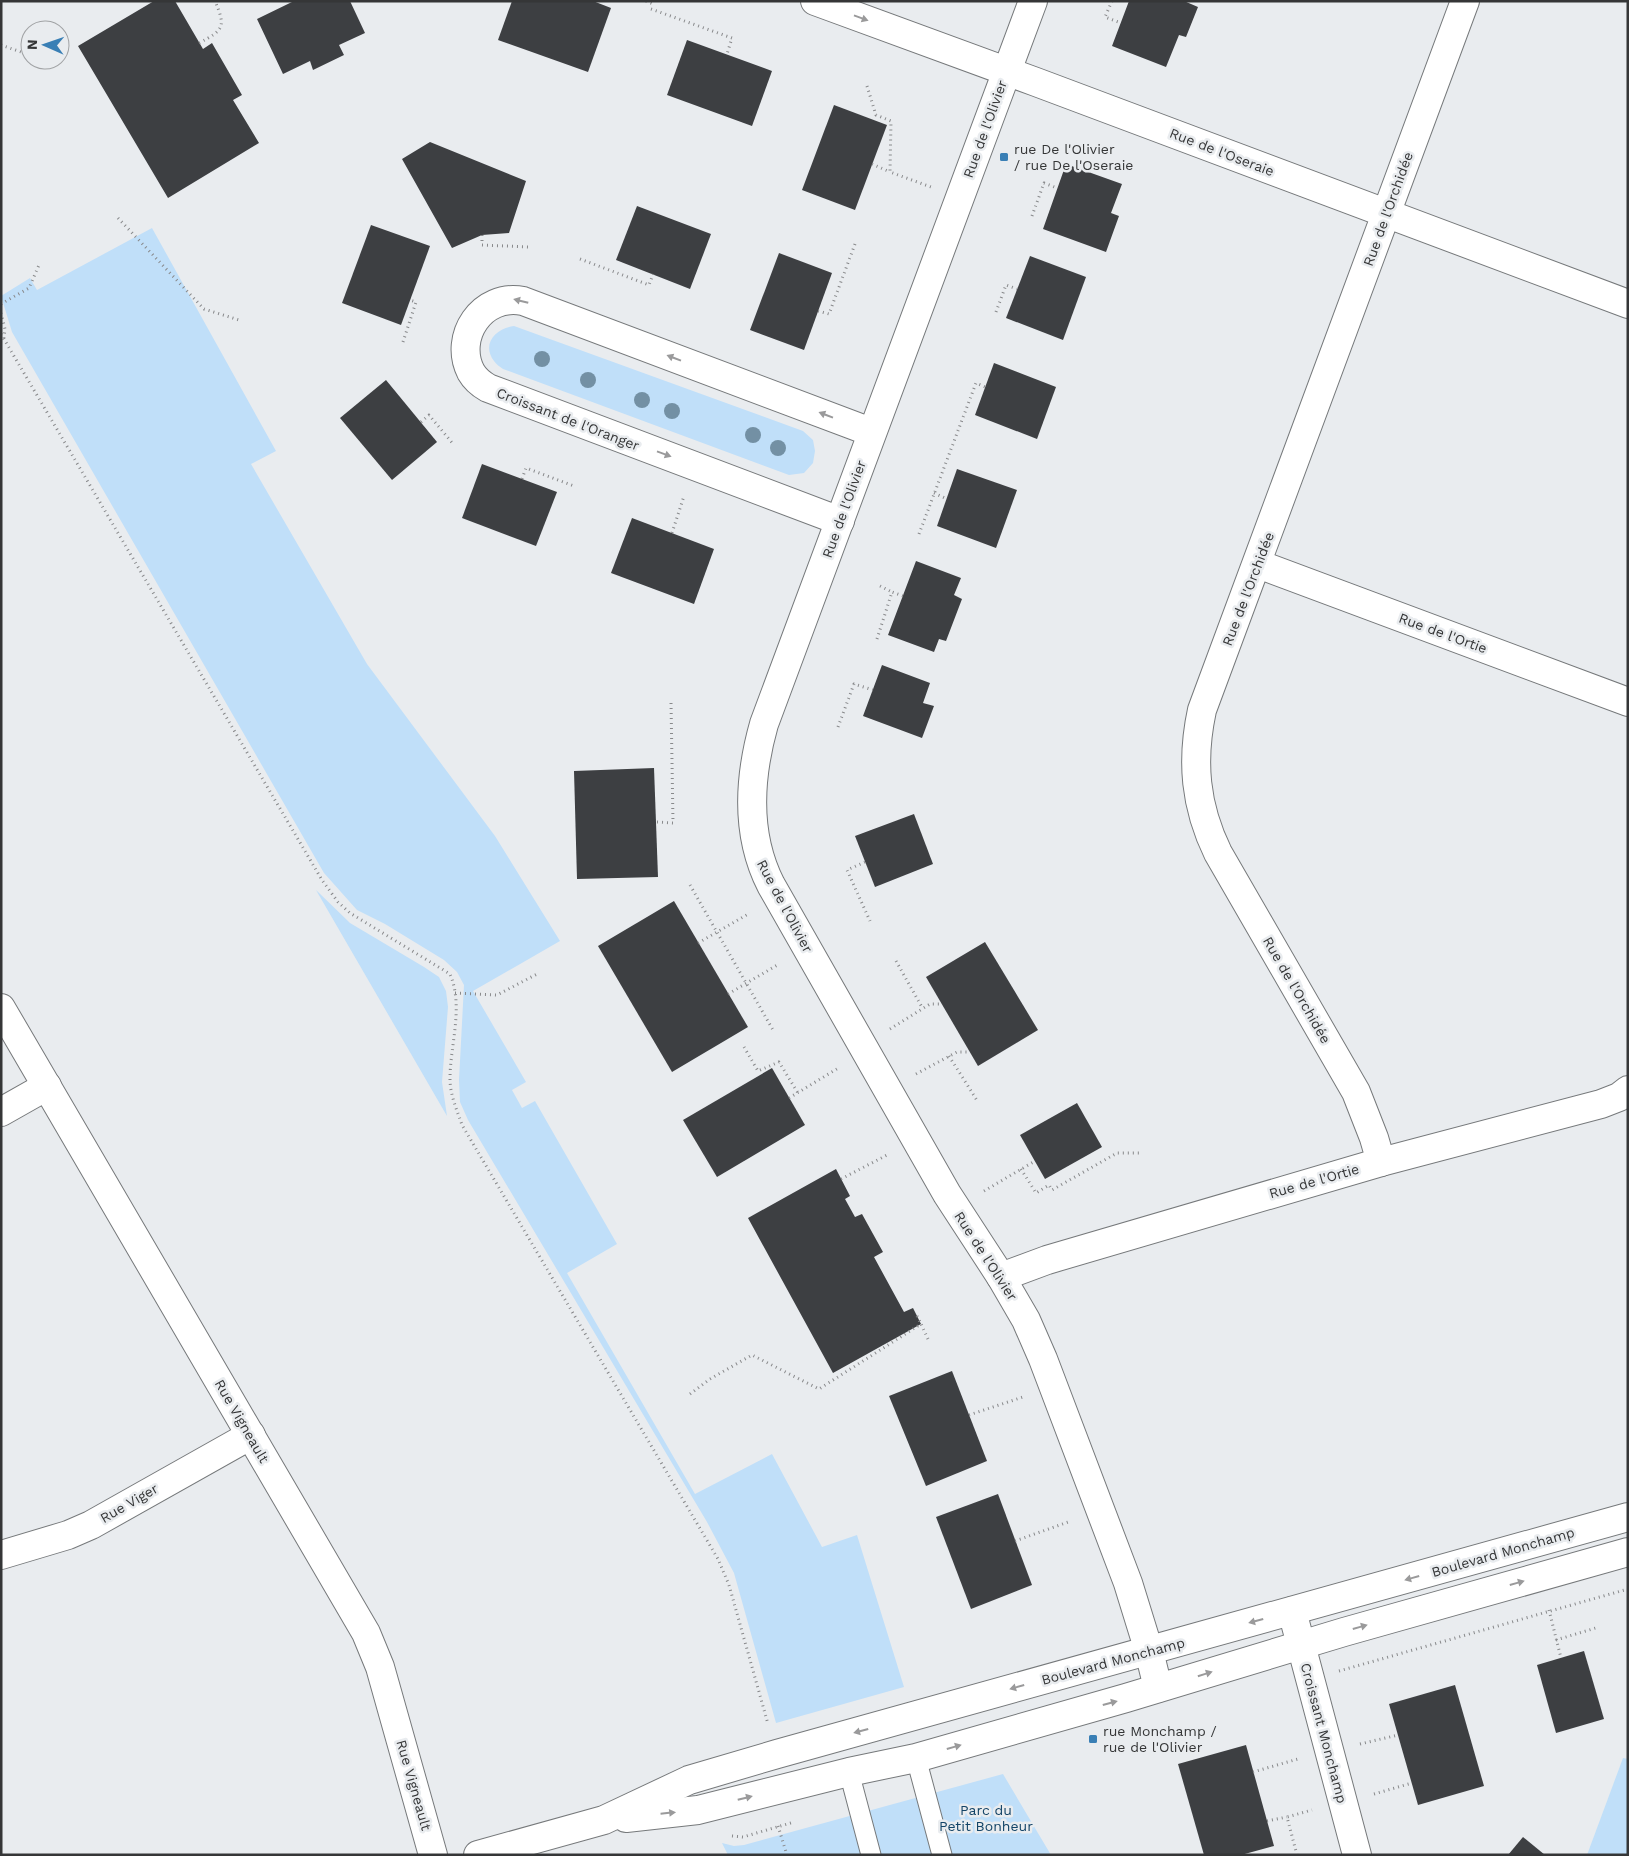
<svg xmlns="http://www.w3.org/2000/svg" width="1629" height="1856" font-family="'Work Sans',sans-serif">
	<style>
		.green { fill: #c0dff9 }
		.building { fill: #3d3f42 }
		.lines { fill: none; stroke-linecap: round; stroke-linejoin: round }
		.service-casing { stroke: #76797b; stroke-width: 21 }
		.minor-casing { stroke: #76797b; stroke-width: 30 }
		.tertiary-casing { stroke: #76797b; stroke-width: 30 }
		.path { stroke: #88898b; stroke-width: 3; stroke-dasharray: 1 4; stroke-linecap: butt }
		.service { stroke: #fff; stroke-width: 19 }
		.minor { stroke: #fff; stroke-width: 28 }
		.tertiary { stroke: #fff; stroke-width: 28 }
		.tree { fill: #7390a4 }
		.oneway { fill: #9a9a9b }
		.poi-dot { fill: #397fb5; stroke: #e9ecef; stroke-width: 2 }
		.labels { text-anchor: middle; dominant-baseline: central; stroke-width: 5; stroke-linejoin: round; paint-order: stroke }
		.street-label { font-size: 14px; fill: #353637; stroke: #e9ecef }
		.poi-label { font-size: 14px; fill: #353637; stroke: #e9ecef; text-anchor: start }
		.park-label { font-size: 14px; fill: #134467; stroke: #e9ecef }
	</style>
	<rect width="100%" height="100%" fill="#e9ecef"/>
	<g class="green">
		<path d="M152 228 276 451 251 464 367 664 495 836 560 941 473 991 526 1082 512 1090 522 1108 535 1101 617 1244 567 1273 695 1494 772 1454 822 1547 857 1535 904 1687 776 1723 734 1573 707 1522 468 1120 460 1102 459 1080 464 985 457 972 444 960 385 924 357 910 324 873 12 332 1 296 30 278 37 290Z"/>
		<path d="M514 326 803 431 813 440 815 451 813 463 804 473 789 475 503 369C500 367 496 364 494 361 481 344 496 328 514 326Z"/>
		<path d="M316 890 350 923 424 967 439 977 446 991 448 1007 442 1082 447 1116Z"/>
		<path d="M1623 1758 1628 1759V1855H1587Z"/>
		<path d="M1003 1774 1051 1855H728L722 1843 734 1846 744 1845Z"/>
	</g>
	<g class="building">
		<path d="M154 1H175L203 49 212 43 242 95 233 100 259 143 168 198 78 46Z"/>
		<path d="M294 1H350L365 33 339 45 344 55 313 70 310 61 283 74 257 19Z"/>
		<path d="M512 1H593L611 8 588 72 498 40Z"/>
		<path d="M1129 1H1184L1198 7 1186 37 1179 35 1166 67 1112 46Z"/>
		<path d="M687 40 772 71 752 126 667 95Z"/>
		<path d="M834 105 887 125 855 210 802 190Z"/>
		<path d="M430 142 526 181 509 233 482 235 452 248 402 159Z"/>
		<path d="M1066 164 1122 184 1111 213 1119 216 1106 252 1043 229Z"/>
		<path d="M637 206 711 234 690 289 616 260Z"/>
		<path d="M371 225 430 246 401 325 342 303Z"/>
		<path d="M779 253 832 273 804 350 750 330Z"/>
		<path d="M1030 256 1086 277 1063 340 1006 318Z"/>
		<path d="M994 363 1056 387 1037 439 975 415Z"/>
		<path d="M386 380 437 442 392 480 340 418Z"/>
		<path d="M482 464 557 492 536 546 462 518Z"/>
		<path d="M957 469 1017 490 996 548 937 526Z"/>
		<path d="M632 518 714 549 694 604 611 573Z"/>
		<path d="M916 561 961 578 954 595 962 599 946 641 939 639 934 652 888 635Z"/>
		<path d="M882 665 930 683 923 703 934 706 922 738 863 716Z"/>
		<path d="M654 768 658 877 577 879 574 771Z"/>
		<path d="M914 814 933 864 875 887 855 836Z"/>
		<path d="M674 901 748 1027 672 1072 598 946Z"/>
		<path d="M985 942 1038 1030 978 1066 926 977Z"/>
		<path d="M772 1068 805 1125 717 1177 683 1120Z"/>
		<path d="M1077 1103 1102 1147 1045 1179 1020 1135Z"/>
		<path d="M836 1169 850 1196 845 1199 855 1217 862 1214 883 1252 874 1257 904 1312 913 1308 921 1324 833 1373 748 1218Z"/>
		<path d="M952 1371 987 1461 926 1486 889 1396Z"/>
		<path d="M998 1494 1032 1585 971 1609 936 1517Z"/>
		<path d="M1584 1651 1604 1719 1556 1733 1537 1665Z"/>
		<path d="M1455 1685 1484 1786 1418 1805 1389 1704Z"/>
		<path d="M1246 1745 1274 1846 1241 1855H1204L1178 1764Z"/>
		<path d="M1523 1837 1545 1855H1508Z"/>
	</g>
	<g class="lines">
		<defs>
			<g id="service">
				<path d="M916 1758 942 1855"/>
				<path d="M849 1772 871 1855"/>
			</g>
			<g id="minor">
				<path d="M815 1 1036 82 1628 304"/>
				<path d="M1033 1 764 724C749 777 745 834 771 885L947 1194 1001 1277 1026 1320 1043 1359 1128 1583 1149 1651 1158 1688"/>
				<path d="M840 521 488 388C481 384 475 379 471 372 453 337 482 293 523 301L871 432"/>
				<path d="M1258 564 1628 702"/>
				<path d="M1 1008 366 1633 380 1667 433 1855"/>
				<path d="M1 1112 47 1086"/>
				<path d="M1381 1162 1374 1138 1356 1092 1218 853C1195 806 1191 761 1202 710L1465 1"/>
				<path d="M1001 1277 1047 1260 1381 1162 1601 1104 1619 1097 1628 1090"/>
				<path d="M1 1555 68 1535 91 1525 251 1435"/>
				<path d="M1292 1611 1357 1855"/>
			</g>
			<g id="tertiary">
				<path d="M626 1818 698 1810 849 1772 916 1758 1126 1698 1344 1632 1628 1552"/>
				<path d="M478 1855 604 1820 689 1780 777 1754 1628 1517"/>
			</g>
		</defs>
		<use href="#service" class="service-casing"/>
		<use href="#minor" class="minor-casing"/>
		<use href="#tertiary" class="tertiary-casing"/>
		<g class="path">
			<path d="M646 1 653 4"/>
			<path d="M1112 1 1105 17 1121 23"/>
			<path d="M651 9 732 38 727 54"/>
			<path d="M199 43C224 30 226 27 215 1"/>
			<path d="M1 45 21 52"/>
			<path d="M867 86 876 115 891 121 890 172 931 187"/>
			<path d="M872 164 890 172"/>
			<path d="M1032 216 1044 183 1057 188"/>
			<path d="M118 218 204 309 239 320"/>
			<path d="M482 235V245L529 247"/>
			<path d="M580 259 649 285 653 274"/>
			<path d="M1 304 29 288 39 265"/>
			<path d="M818 311 829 314 855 244"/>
			<path d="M996 312 1006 285 1017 289"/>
			<path d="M1 313 5 329 4 338"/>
			<path d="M1 334 322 880 338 902 350 913 450 974C464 1007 450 1045 450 1079 450 1095 457 1110 462 1125L718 1559 729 1585 768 1724"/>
			<path d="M403 342 416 302 410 300"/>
			<path d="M421 422 429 415 454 445"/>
			<path d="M522 479 526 468 574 486"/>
			<path d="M934 493 947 499"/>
			<path d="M672 533 684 496"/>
			<path d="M919 534 976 383 985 387"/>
			<path d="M880 586 892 592"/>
			<path d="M877 639 892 592 903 596"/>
			<path d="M838 727 854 684 873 690"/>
			<path d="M657 822 673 823 671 702"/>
			<path d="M865 862 847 870 870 921"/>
			<path d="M690 885 773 1030"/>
			<path d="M698 943 750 913"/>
			<path d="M896 961 923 1009"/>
			<path d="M455 993 497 995 539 973"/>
			<path d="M728 994 779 964"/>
			<path d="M890 1029 930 1004H942"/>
			<path d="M744 1047 758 1071 779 1062 798 1093"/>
			<path d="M949 1056 978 1102"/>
			<path d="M916 1074 957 1052H970"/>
			<path d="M789 1098 840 1067"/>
			<path d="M1021 1169 1036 1193 1049 1185 1052 1190 1117 1153H1139"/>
			<path d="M841 1179 889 1154"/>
			<path d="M984 1191 1035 1161"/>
			<path d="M917 1316 921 1324"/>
			<path d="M690 1394 710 1379 752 1355 819 1389 921 1324 928 1339"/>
			<path d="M969 1415 1023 1397"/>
			<path d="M1015 1541 1071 1521"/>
			<path d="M1549 1610 1561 1658"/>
			<path d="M1556 1640 1599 1627"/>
			<path d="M1339 1671 1628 1589"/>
			<path d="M1360 1744 1398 1735"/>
			<path d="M1253 1772 1298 1759"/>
			<path d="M1374 1794 1412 1783"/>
			<path d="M1267 1821 1287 1817"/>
			<path d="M778 1826 787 1855"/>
			<path d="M732 1836 743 1837 794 1822"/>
			<path d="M1297 1855 1287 1817 1312 1810"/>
		</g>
		<use href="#service" class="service"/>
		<use href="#minor" class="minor"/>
		<use href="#tertiary" class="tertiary"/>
	</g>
	<g class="tree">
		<circle cx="542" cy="359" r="8"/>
		<circle cx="588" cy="380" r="8"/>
		<circle cx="642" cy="400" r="8"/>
		<circle cx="672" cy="411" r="8"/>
		<circle cx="753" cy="435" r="8"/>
		<circle cx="778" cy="448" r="8"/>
	</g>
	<defs><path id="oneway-solid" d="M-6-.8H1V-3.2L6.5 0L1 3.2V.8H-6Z" transform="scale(1.25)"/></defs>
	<g class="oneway">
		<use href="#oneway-solid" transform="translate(861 18) rotate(20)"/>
		<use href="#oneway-solid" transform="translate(521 301) rotate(-166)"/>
		<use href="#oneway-solid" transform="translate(674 358) rotate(-159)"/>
		<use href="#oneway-solid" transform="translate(826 415) rotate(-159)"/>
		<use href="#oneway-solid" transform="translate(664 454) rotate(20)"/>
		<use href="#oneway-solid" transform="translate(1412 1578) rotate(164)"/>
		<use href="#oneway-solid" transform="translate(1517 1583) rotate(-16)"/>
		<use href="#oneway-solid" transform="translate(1256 1621) rotate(165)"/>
		<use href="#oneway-solid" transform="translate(1360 1627) rotate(-16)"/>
		<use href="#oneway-solid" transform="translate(1205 1674) rotate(-17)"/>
		<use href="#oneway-solid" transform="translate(1017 1687) rotate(164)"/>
		<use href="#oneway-solid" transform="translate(1110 1703) rotate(-15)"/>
		<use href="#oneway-solid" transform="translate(861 1731) rotate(165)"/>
		<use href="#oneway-solid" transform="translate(954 1747) rotate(-16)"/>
		<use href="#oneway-solid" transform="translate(745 1798) rotate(-14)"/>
		<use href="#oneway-solid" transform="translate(668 1813) rotate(-6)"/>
	</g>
	<g class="poi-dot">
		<rect x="999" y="152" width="10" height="10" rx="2.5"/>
		<rect x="1088" y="1734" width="10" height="10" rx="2.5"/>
	</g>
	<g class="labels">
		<g class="street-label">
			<text transform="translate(985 129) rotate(-70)">Rue de l'Olivier</text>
			<text transform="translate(1222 152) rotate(21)">Rue de l'Oseraie</text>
			<text transform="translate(1388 209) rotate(-70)">Rue de l'Orchidée</text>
			<text transform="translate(568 419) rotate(21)">Croissant de l'Oranger</text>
			<text transform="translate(844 509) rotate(-70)">Rue de l'Olivier</text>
			<text transform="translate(1248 589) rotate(-69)">Rue de l'Orchidée</text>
			<text transform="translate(1443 633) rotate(20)">Rue de l'Ortie</text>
			<text transform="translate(785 906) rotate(62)">Rue de l'Olivier</text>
			<text transform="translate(1297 990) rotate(60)">Rue de l'Orchidée</text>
			<text transform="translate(1314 1181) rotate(-16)">Rue de l'Ortie</text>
			<text transform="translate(986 1256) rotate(57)">Rue de l'Olivier</text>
			<text transform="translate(242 1421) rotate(60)">Rue Vigneault</text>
			<text transform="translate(129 1503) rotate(-30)">Rue Viger</text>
			<text transform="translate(1503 1552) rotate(-16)">Boulevard Monchamp</text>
			<text transform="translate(1113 1661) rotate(-15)">Boulevard Monchamp</text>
			<text transform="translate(1324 1733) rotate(75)">Croissant Monchamp</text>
			<text transform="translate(414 1785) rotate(74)">Rue Vigneault</text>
		</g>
		<g class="poi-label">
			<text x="1014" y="149">rue De l'Olivier<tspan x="1014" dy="16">/ rue De l'Oseraie</tspan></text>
			<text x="1103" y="1731">rue Monchamp /<tspan x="1103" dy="16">rue de l'Olivier</tspan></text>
		</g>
		<g class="park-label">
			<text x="986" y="1810">Parc du<tspan x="986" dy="16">Petit Bonheur</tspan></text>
		</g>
	</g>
	<rect width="1629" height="1856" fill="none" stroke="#353637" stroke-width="5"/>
	<g transform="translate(45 45) rotate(272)"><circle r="24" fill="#e9ecef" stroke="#a1a3a5"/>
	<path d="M0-4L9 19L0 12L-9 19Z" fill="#397fb5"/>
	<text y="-8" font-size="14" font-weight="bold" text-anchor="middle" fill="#353637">N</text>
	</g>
</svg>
